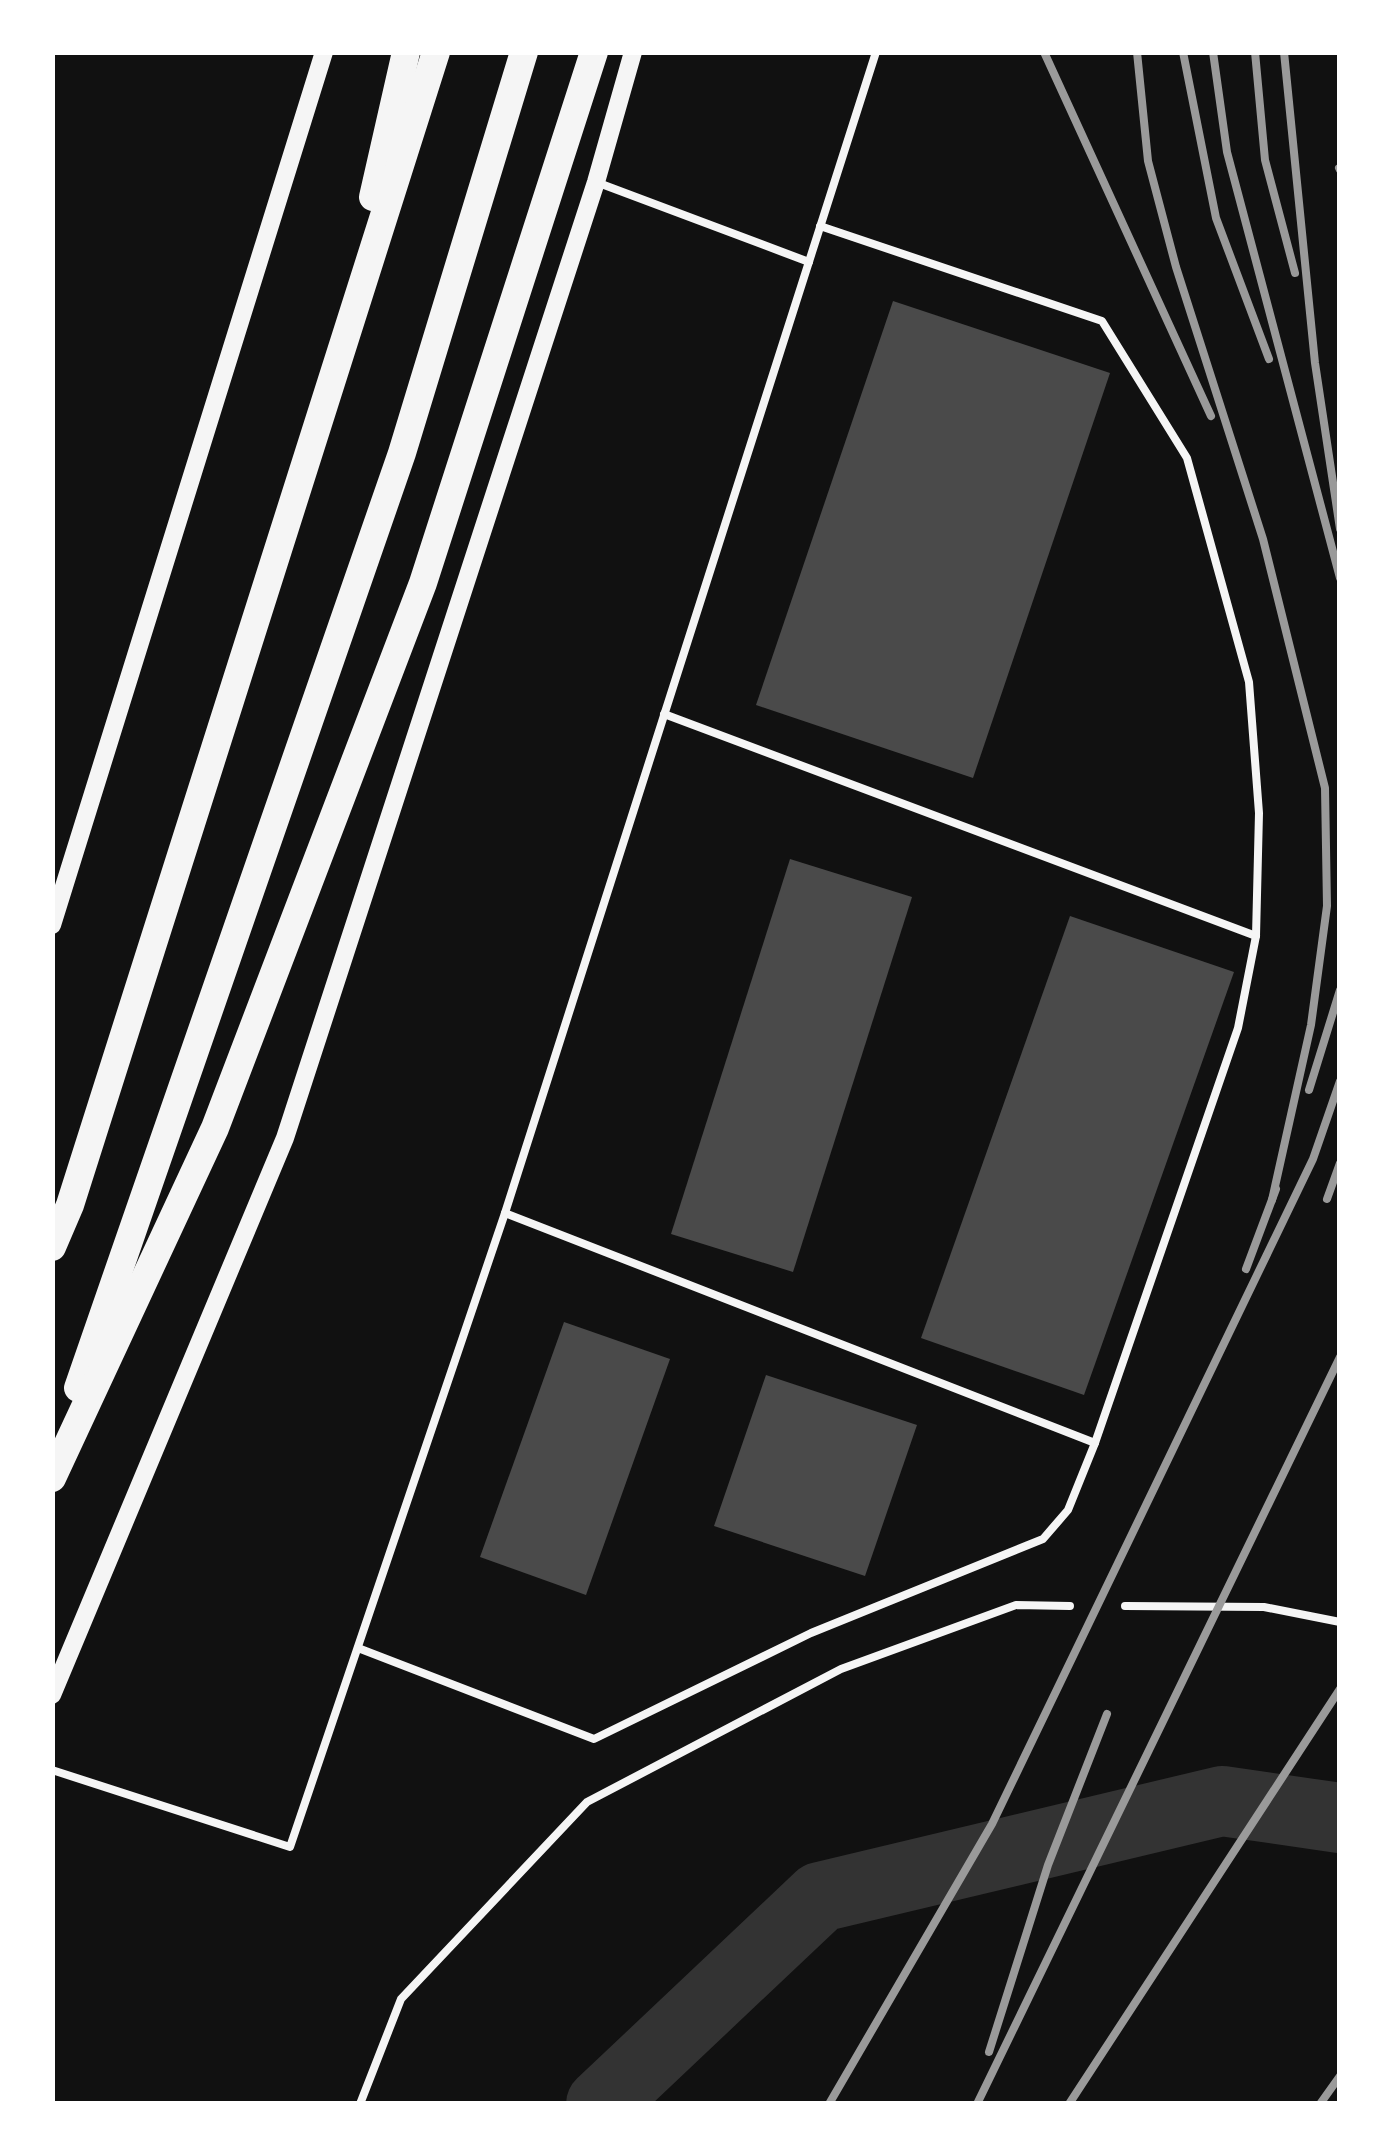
<svg xmlns="http://www.w3.org/2000/svg" width="1392" height="2156" font-family="'Fira Sans Condensed',sans-serif">
	<style>
		.lines { fill: none; stroke-linecap: round; stroke-linejoin: round }
		.river { stroke: #333; stroke-width: 70 }
		.building { fill: #4a4a4a }
		.service { stroke: #f5f5f5; stroke-width: 8 }
		.tertiary { stroke: #f5f5f5; stroke-width: 18 }
		.trunk { stroke: #f5f5f5; stroke-width: 28 }
		.rail { stroke: #9a9a9a; stroke-width: 8 }
	</style>
	<rect width="100%" height="100%" fill="#111"/>
	<g class="lines">
		<path class="river" d="M601 2104 820 1897 1222 1801 1340 1818"/>
	</g>
	<g class="building">
		<path d="M893 301 1110 373 973 778 756 705Z"/>
		<path d="M790 859 912 897 793 1272 671 1234Z"/>
		<path d="M1070 916 1234 972 1084 1395 921 1338Z"/>
		<path d="M564 1322 670 1359 586 1595 480 1557Z"/>
		<path d="M766 1375 917 1425 865 1576 714 1526Z"/>
	</g>
	<g class="lines">
		<g class="service">
			<path d="M596 182 809 262"/>
			<path d="M664 714 1256 936"/>
			<path d="M505 1213 1095 1443"/>
			<path d="M1125 1606 1264 1607 1340 1622"/>
			<path d="M358 1648 594 1739 811 1633 1043 1539 1068 1510 1095 1443 1238 1028 1256 936 1259 813 1249 682 1187 458 1102 321 820 226"/>
			<path d="M52 1770 290 1847 505 1213 876 52"/>
			<path d="M360 2104 401 1999 587 1802 841 1669 1016 1605 1070 1606"/>
		</g>
		<g class="tertiary">
			<path d="M52 925 324 52"/>
			<path d="M52 1695 285 1138 596 182 633 52"/>
		</g>
		<g class="trunk">
			<path d="M373 197 406 52"/>
			<path d="M52 1247 70 1205 436 52"/>
			<path d="M78 1388 402 453 524 52"/>
			<path d="M52 1478 215 1128 423 583 594 52"/>
		</g>
		<g class="rail">
			<path d="M1044 52 1211 416"/>
			<path d="M1137 52 1148 161 1176 267 1263 539 1325 788 1327 906 1311 1025 1272 1200"/>
			<path d="M1183 52 1216 218 1269 359"/>
			<path d="M1213 52 1227 152 1340 578"/>
			<path d="M1255 52 1265 160 1295 273"/>
			<path d="M1284 52 1315 363 1340 529"/>
			<path d="M1339 168 1340 170"/>
			<path d="M1309 1090 1340 990"/>
			<path d="M1327 1199 1340 1163"/>
			<path d="M1246 1269 1276 1189"/>
			<path d="M989 2052 1048 1865 1107 1714"/>
			<path d="M829 2104 992 1824 1313 1159 1340 1081"/>
			<path d="M977 2104 1340 1357"/>
			<path d="M1069 2104 1340 1689"/>
			<path d="M1320 2104 1340 2076"/>
		</g>
	</g>
	<rect width="1392" height="2156" fill="none" stroke="#ffffff" stroke-width="110"/>
</svg>
